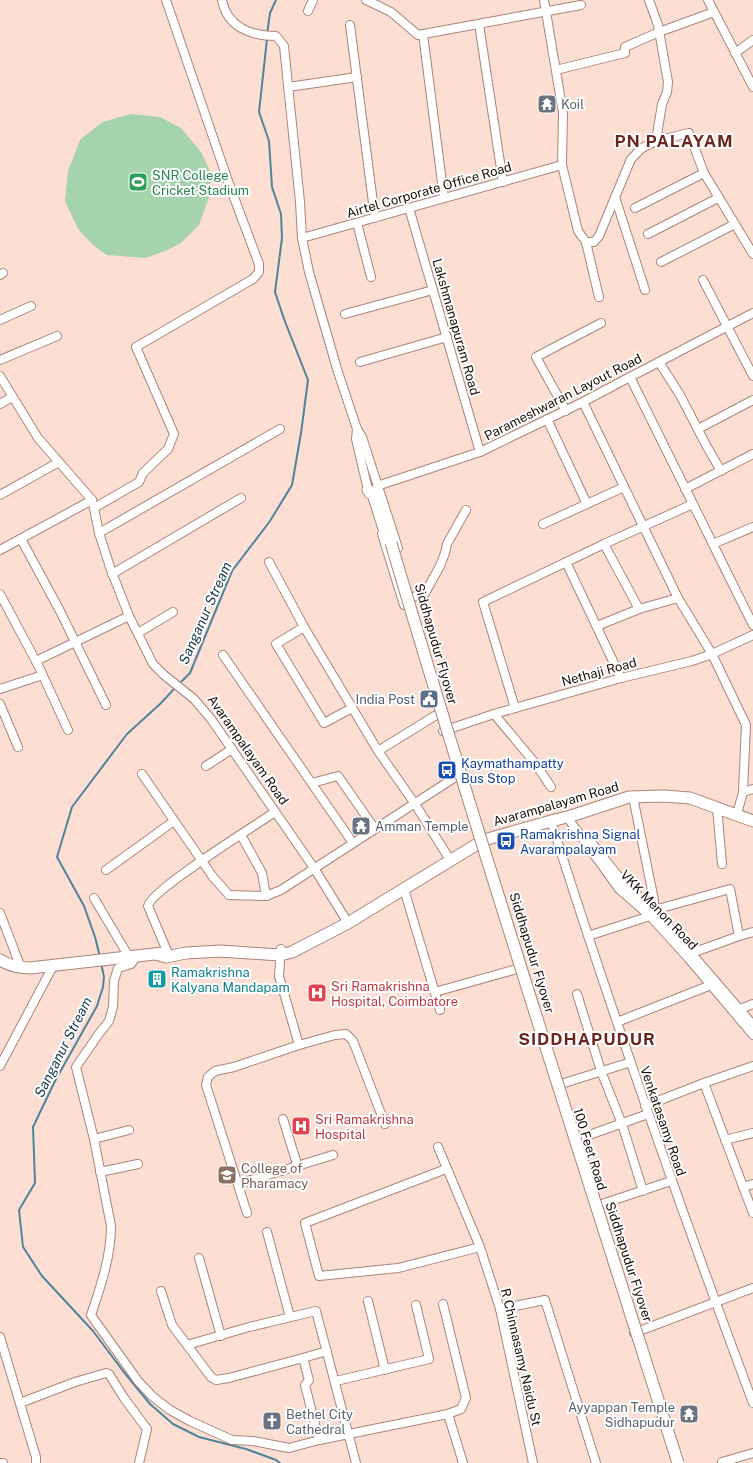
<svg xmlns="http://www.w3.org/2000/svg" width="753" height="1463" font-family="'Public Sans',sans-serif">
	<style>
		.green { fill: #a5d3ab }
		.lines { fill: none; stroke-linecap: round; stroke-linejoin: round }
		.stream { stroke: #4e859c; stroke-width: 2 }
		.minor-casing { stroke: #a98678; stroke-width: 10 }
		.major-casing { stroke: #a98678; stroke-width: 13 }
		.minor { stroke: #fff; stroke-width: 8 }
		.major { stroke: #fff; stroke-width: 11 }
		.major-bridge-casing { stroke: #a98678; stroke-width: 13; stroke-linecap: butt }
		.major-bridge { stroke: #fff; stroke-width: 11 }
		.labels { text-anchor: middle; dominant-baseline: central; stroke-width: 4; stroke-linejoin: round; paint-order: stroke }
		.worship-label { font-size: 13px; fill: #5b616d; stroke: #fff; text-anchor: start }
		.leisure-label { font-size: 13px; fill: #27864d; stroke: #fff; text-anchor: start }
		.street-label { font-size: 13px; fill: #190d08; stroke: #fff }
		.service-label { font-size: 13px; fill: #4e5e75; stroke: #fff; text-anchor: end }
		.transit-label { font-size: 13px; fill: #164399; stroke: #fff; text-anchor: start }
		.culture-label { font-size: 13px; fill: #0d838f; stroke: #fff; text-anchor: start }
		.health-label { font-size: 13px; fill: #be3a42; stroke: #fff; text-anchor: start }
		.education-label { font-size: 13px; fill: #785e54; stroke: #fff; text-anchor: start }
		.water-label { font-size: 14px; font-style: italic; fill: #123948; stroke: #fff }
		.district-label { font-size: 17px; font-weight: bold; letter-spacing: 1px; fill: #6a251c; stroke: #fff }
	</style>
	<rect width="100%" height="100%" fill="#fdded2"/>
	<path class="green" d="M131 114 160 117 181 128 201 152 209 169 211 192 199 225 181 243 165 251 146 258 107 255 94 246 78 229 65 201 68 171 80 140 102 122Z"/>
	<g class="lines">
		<g class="stream">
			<path d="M267 34 270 13 276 0"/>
			<path d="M178 685 190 673 232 571 270 521 292 485 301 433 308 380 284 319 275 292 282 238 281 214 272 187 269 141 259 112 267 39"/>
			<path d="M100 957 95 937 84 906 57 857 72 807 127 734 160 704 175 688"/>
			<path d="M101 963 104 977 103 987 97 1006 55 1081 33 1127 35 1183 19 1210 23 1247 42 1276 93 1331 123 1371 150 1404 173 1424 199 1437 246 1449 276 1460 280 1463"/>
		</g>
		<defs>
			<g id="minor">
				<path d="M222 0C227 27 251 36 276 36L284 46 300 202 302 238 309 272 337 369 357 429 362 437 398 548"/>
				<path d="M366 0 391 12 418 35 581 5"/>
				<path d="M544 0 563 113 562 165 578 231 586 242H594L599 236 631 159 642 148 656 141 689 133 704 173 753 254"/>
				<path d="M649 0 658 25 668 82 667 92 662 104 656 141"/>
				<path d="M708 0 753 87"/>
				<path d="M308 11 313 0"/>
				<path d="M479 24 503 182"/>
				<path d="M350 25 375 218"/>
				<path d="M423 34 444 198"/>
				<path d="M735 53 753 40"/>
				<path d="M556 70 625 53V47L659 32 714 12"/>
				<path d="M288 87 357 77"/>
				<path d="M615 197 645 290"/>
				<path d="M409 208 480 452"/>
				<path d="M635 208 704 173"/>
				<path d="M357 223 371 277"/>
				<path d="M648 234 718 198"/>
				<path d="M302 238 562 165"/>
				<path d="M586 242 599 297"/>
				<path d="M661 262 735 224"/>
				<path d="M0 275 3 273"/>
				<path d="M703 280 753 376"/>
				<path d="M345 314 433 290"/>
				<path d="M0 320 31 306"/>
				<path d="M0 360 57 336"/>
				<path d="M360 362 447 337"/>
				<path d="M659 362 680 395 706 445 721 471"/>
				<path d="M0 376 38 438 92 500 94 508 99 533 111 570 129 616 153 664 164 675 194 699 211 719 314 868 348 923"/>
				<path d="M630 377 753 625"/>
				<path d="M583 402 678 598 712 654 746 725 743 792 737 814"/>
				<path d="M0 404 12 397"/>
				<path d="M566 411 536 357 601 323"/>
				<path d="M547 419 587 504"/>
				<path d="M357 429 356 439 369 494"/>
				<path d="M698 429 753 400"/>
				<path d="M377 486 480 452 583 402 630 377 753 313"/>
				<path d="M685 489 753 454"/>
				<path d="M0 495 59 462"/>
				<path d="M94 508 139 482 143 473 168 449 174 434 136 347 253 279 259 272V264L229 184 166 0"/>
				<path d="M543 524 624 487"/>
				<path d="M99 533 280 429"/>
				<path d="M382 534 404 605"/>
				<path d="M21 539 60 611 106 705"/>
				<path d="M604 544 639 609"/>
				<path d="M713 544 753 527"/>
				<path d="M0 550 92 500"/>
				<path d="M269 562 304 627 378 751 415 804 447 855"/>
				<path d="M566 562 621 678"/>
				<path d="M112 574 241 498"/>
				<path d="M0 594 38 665 68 730"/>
				<path d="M413 597 425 593 440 566 445 553 447 544 466 510"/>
				<path d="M597 626 639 609 678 598"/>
				<path d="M304 627 276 644 324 723 352 708"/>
				<path d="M138 633 173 612"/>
				<path d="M223 655 353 843"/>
				<path d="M36 661 129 616"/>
				<path d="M0 689 43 675"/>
				<path d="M0 704 18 747"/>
				<path d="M515 708 483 602 604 544 693 504"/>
				<path d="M494 714 535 763 551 787"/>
				<path d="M443 731 494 714 621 678 692 661 712 654 753 635"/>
				<path d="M378 751 438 714"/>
				<path d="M206 766 232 749"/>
				<path d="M142 774 213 877 229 895 266 896 281 890 457 776"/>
				<path d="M312 783 338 776 375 829"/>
				<path d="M743 792 753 789"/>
				<path d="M633 797 654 900V910L730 889 739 936 692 953"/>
				<path d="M717 807 722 864"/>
				<path d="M567 817 619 889 650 916 689 959 753 1035"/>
				<path d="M551 821C613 1017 681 1210 753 1403"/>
				<path d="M241 835 262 873 266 896"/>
				<path d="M587 837 623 882 654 910 753 1025"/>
				<path d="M106 870 174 821"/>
				<path d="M404 889 440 1010"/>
				<path d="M94 898 129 957"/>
				<path d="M0 913 21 968"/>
				<path d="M588 936 650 916 652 912"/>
				<path d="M739 936 753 932"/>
				<path d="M281 949 279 976 299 1045"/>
				<path d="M167 951 148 906C151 890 256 825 275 812"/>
				<path d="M136 957 131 964 118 968 114 981 113 1007 109 1021 98 1035 76 1067 94 1139 111 1226C111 1256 101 1286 91 1315L93 1318 138 1381 152 1396 170 1410 190 1421 232 1440 253 1441 289 1448 319 1440 305 1385 309 1380 303 1358 229 1378 216 1380 211 1377 172 1325 161 1291"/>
				<path d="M435 992 517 969"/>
				<path d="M577 994 601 1071 622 1124 643 1191"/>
				<path d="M735 1011 753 1004"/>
				<path d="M617 1022 711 985"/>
				<path d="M0 1066 53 966"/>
				<path d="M704 1083 753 1213"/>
				<path d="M561 1084 631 1062"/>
				<path d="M645 1106 704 1083 753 1066"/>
				<path d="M283 1119 298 1167"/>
				<path d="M94 1139 129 1130"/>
				<path d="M578 1139 648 1114"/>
				<path d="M725 1140 753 1133"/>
				<path d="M438 1147 480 1247 500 1309 533 1463"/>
				<path d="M446 1169 305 1223 319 1276 398 1268 480 1247"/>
				<path d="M100 1172 138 1164"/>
				<path d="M238 1184 333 1155"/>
				<path d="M743 1187 753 1184"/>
				<path d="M599 1205 671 1181"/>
				<path d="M247 1213 206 1085 208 1077 215 1071 234 1067 299 1045 335 1035 346 1034 353 1041 385 1124"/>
				<path d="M267 1232 290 1317"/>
				<path d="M199 1258 221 1336"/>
				<path d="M368 1301 385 1370"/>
				<path d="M500 1309 545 1300 596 1463"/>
				<path d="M634 1333 753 1288"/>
				<path d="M0 1337 36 1457V1463"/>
				<path d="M187 1345 249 1327 316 1311 356 1463"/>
				<path d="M303 1358 327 1351"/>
				<path d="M336 1381 429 1359 416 1305"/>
				<path d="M20 1403 75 1382 106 1373 109 1374 124 1398 147 1429 139 1463"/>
				<path d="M448 1414 463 1463"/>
				<path d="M319 1440 448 1414 461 1409 466 1398 443 1304"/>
				<path d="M722 1462 753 1453"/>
				<path d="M0 1463H3"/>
			</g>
			<g id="major">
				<path d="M368 490 373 494 387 538 391 543"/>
				<path d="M156 954 166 957 186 953 220 951 280 955 292 952 348 923 484 840 551 821 571 816 629 797 664 796 690 798 753 821"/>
				<path d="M0 960C10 966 19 968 30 968L163 953"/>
			</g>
		</defs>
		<use href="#minor" class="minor-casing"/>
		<use href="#major" class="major-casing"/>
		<use href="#minor" class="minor"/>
		<use href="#major" class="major"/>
		<defs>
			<path id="major-bridge" d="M391 543C482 851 581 1157 678 1463"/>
		</defs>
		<use href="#major-bridge" class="major-bridge-casing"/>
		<use href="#major-bridge" class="major-bridge"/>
	</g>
	<defs>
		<symbol id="temple-square" viewBox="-11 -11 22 22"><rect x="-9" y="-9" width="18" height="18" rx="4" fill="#6b7280" stroke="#fff"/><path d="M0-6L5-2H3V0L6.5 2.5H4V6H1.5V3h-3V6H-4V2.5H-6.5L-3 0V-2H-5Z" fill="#fff"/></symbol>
		<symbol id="stadium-square" viewBox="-11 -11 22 22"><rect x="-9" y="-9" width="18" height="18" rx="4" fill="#2e9e5b" stroke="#fff"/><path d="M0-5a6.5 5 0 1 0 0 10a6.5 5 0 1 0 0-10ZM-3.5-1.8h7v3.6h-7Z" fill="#fff"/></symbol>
		<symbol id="civic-square" viewBox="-11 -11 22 22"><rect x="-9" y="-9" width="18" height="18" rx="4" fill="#5c6f8a" stroke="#fff"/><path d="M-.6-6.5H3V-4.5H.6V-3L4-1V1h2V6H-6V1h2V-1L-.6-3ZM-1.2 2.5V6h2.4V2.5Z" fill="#fff"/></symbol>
		<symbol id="bus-square" viewBox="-11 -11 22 22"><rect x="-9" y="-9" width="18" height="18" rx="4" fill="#1a4fb4" stroke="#fff"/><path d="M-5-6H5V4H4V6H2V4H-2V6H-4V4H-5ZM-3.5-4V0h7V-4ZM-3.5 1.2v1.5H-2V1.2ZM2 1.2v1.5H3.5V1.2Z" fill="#fff"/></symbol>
		<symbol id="building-square" viewBox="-11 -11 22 22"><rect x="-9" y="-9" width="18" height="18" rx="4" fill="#0f9aa8" stroke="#fff"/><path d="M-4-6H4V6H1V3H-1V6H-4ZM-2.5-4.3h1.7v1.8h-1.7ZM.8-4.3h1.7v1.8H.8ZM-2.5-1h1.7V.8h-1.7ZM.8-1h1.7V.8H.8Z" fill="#fff"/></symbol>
		<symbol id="hospital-square" viewBox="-11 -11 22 22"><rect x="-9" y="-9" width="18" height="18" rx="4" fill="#e0444e" stroke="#fff"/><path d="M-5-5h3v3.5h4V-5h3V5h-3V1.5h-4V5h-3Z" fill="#fff"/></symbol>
		<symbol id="school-square" viewBox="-11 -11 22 22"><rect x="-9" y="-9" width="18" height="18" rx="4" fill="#8d6e63" stroke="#fff"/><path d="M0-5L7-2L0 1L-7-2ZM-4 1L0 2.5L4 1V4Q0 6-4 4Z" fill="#fff"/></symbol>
		<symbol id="church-square" viewBox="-11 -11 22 22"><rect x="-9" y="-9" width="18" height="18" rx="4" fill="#6b7280" stroke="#fff"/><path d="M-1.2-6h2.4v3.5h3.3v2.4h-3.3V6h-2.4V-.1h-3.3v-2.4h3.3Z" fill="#fff"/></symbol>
	</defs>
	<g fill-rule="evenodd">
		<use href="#temple-square" x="536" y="93" width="22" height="22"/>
		<use href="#stadium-square" x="127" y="171" width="22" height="22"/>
		<use href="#civic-square" x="418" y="688" width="22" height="22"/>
		<use href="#bus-square" x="436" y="759" width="22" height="22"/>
		<use href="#temple-square" x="350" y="815" width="22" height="22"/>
		<use href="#bus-square" x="495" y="830" width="22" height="22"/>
		<use href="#building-square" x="146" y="968" width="22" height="22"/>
		<use href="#hospital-square" x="306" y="982" width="22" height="22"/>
		<use href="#hospital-square" x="290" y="1115" width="22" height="22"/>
		<use href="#school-square" x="216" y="1164" width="22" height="22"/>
		<use href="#temple-square" x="678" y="1403" width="22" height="22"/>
		<use href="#church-square" x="261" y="1410" width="22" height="22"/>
	</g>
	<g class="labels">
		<g class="worship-label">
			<text x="561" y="104">Koil</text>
			<text x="375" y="826">Amman Temple</text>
			<text x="675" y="1407" text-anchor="end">Ayyappan Temple<tspan x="675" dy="15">Sidhapudur</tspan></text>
			<text x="286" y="1414">Bethel City<tspan x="286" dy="15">Cathedral</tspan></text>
		</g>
		<g class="leisure-label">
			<text x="152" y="175">SNR College<tspan x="152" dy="15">Cricket Stadium</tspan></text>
		</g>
		<g class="street-label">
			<text transform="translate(429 190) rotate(-16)">Airtel Corporate Office Road</text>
			<text transform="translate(456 327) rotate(74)">Lakshmanapuram Road</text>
			<text transform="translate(563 397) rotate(-27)">Parameshwaran Layout Road</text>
			<text transform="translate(436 644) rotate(74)">Siddhapudur Flyover</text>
			<text transform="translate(599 672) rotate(-15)">Nethaji Road</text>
			<text transform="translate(248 750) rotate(55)">Avarampalayam Road</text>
			<text transform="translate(556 804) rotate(-16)">Avarampalayam Road</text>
			<text transform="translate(659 910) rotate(46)">VKK Menon Road</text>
			<text transform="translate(532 953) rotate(73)">Siddhapudur Flyover</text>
			<text transform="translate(663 1121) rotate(71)">Venkatasamy Road</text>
			<text transform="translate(590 1149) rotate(73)">100 Feet Road</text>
			<text transform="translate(629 1262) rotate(72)">Siddhapudur Flyover</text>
			<text transform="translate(521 1357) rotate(77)">R Chinnasamy Naidu St</text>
		</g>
		<g class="service-label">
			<text x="415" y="699">India Post</text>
		</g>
		<g class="transit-label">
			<text x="461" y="763">Kaymathampatty<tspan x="461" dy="15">Bus Stop</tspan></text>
			<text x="520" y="834">Ramakrishna Signal<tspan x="520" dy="15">Avarampalayam</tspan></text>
		</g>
		<g class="culture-label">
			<text x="171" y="972">Ramakrishna<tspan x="171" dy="15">Kalyana Mandapam</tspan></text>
		</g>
		<g class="health-label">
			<text x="331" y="986">Sri Ramakrishna<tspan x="331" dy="15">Hospital, Coimbatore</tspan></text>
			<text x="315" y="1119">Sri Ramakrishna<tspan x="315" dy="15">Hospital</tspan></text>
		</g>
		<g class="education-label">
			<text x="241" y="1168">College of<tspan x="241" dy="15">Pharamacy</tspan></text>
		</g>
		<g class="water-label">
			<text transform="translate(205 613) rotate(-66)">Sanganur Stream</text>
			<text transform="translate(63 1047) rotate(-63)">Sanganur Stream</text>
		</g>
		<g class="district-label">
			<text x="674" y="141">PN PALAYAM</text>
			<text x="587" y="1039">SIDDHAPUDUR</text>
		</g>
	</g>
</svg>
